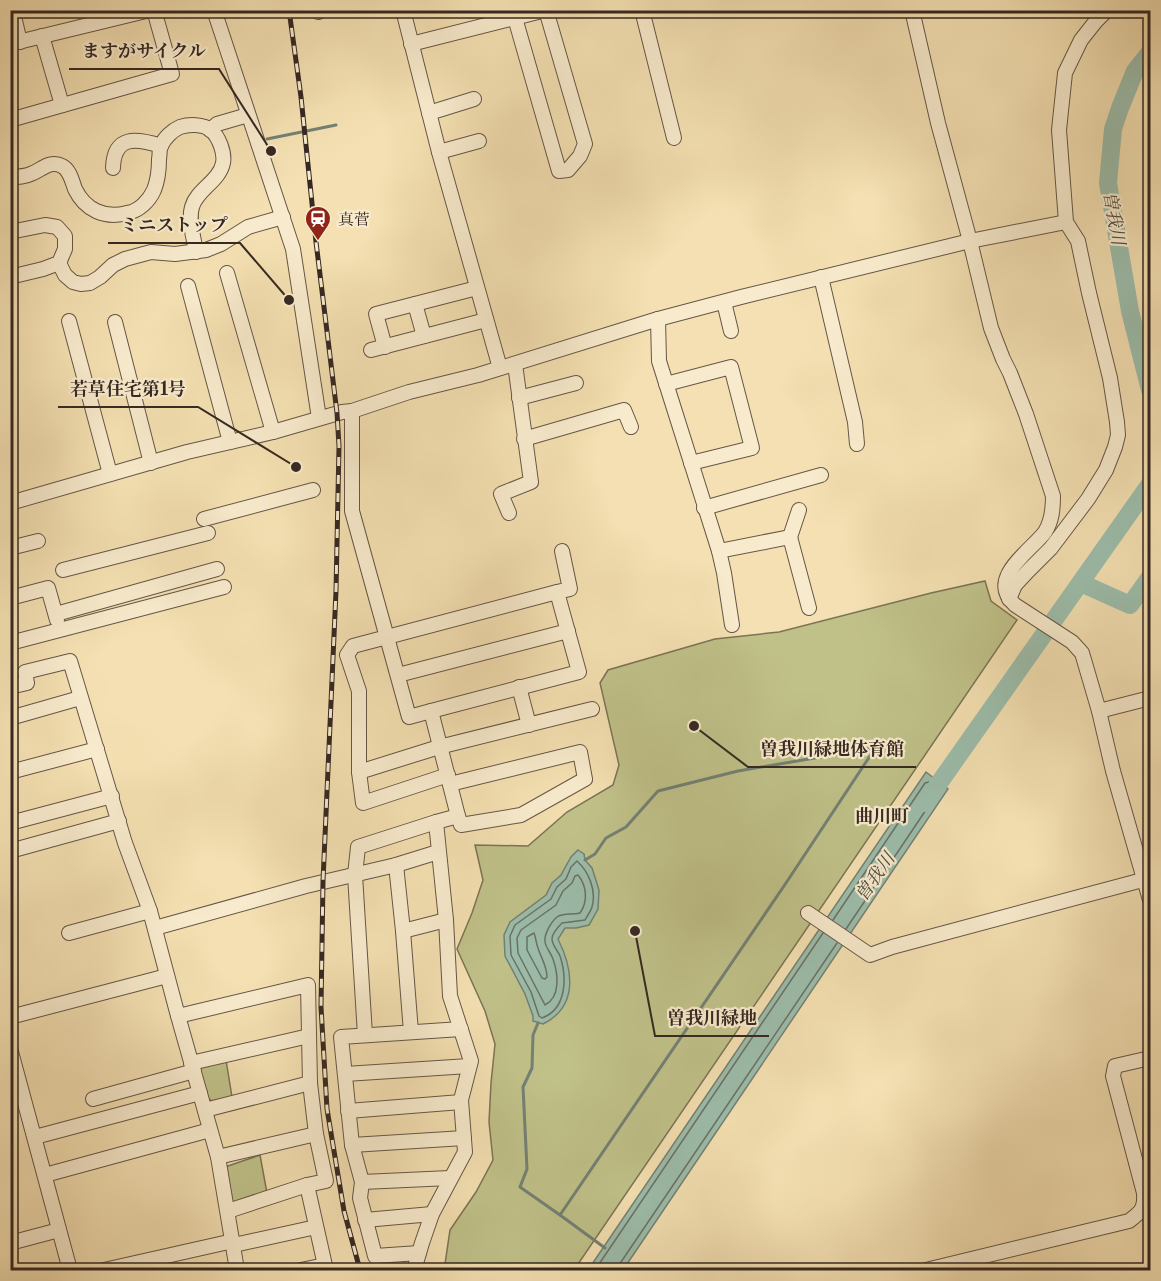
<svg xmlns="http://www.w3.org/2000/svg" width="1161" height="1281" font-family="'Libre Caslon Text','Noto Serif JP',serif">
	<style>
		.green { fill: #c0c189; stroke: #7b7456; stroke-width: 1.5 }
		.water { fill: #9cbdab; stroke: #738174; stroke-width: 1.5 }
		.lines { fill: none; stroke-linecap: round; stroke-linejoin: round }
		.shore { stroke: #697266; stroke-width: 1.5 }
		.stream { stroke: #738174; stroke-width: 3 }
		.river { stroke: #9cbdab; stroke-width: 18 }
		.minor-casing { stroke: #665646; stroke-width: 16 }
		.minor { stroke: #f8ebcd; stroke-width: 14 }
		.rail-casing { stroke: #362822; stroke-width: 5 }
		.rail { stroke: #f8ebcd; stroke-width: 3; stroke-dasharray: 9; stroke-linecap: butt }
		.labels { text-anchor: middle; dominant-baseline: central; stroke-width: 4.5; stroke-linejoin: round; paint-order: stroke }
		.poi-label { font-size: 16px; fill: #362822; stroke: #f8ebcd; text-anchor: start }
		.water-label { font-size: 18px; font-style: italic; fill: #504d44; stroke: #f8ebcd }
		.neighbourhood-label { font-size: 18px; font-weight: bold; fill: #362822; stroke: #f8ebcd }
		.leader { fill: none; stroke: #362822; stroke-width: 2 }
		.callout-dot { fill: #362822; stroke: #f8ebcd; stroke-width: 2 }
		.callout-label { font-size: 18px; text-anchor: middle; font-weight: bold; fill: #362822; stroke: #f8ebcd; stroke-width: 4.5; stroke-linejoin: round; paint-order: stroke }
	</style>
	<rect width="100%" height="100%" fill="#f4e0b2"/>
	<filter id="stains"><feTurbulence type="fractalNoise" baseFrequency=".00333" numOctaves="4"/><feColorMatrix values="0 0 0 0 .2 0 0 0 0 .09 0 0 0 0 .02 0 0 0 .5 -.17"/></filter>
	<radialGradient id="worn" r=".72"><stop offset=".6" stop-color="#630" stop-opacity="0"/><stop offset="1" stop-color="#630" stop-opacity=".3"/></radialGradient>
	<g class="green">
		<path d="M985 581 991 601 1017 620 574 1270H442L445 1264 450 1230 476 1192 493 1160 489 1122 491 1083 495 1044 485 1011 457 949 472 913 483 880 475 845 528 846 567 812 613 785 619 765 600 683 608 670 715 639 779 632 931 593Z"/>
		<path d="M226 1060 232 1097 215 1103 207 1098 198 1066Z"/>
		<path d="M260 1155 267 1193 232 1205 225 1167Z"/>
	</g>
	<g class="water">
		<path d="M926 772 948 789 623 1270H588Z"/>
		<path d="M578 850 584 854 585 860 592 868 599 890 598 909 589 925 576 928H565L558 939C573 969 579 1006 543 1024L533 1021V1016L525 994 505 956 504 935 510 922 546 895 552 883 561 875 571 857Z"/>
	</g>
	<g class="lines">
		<g class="shore">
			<path d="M577 861C588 871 597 890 592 907 591 911 587 916 585 920L562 923C558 927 552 934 552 939 552 945 558 951 560 956 567 977 567 1009 542 1018L539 1016 531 992 511 955 510 936 515 925 551 899 557 887 566 879 571 867Z"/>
			<path d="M578 875C587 886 588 902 580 913 572 915 563 913 557 917 551 922 544 934 545 942 546 948 551 953 553 959 558 973 561 997 545 1005L518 953 517 938 521 930 556 905 563 891 572 883 575 876Z"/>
			<path d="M833 920 925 783 929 782 938 789V792L846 929"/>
			<path d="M534 933C536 938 536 943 538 948 541 958 547 966 547 977L545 979 542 978 527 950V937Z"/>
			<path d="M595 1270 823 933"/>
			<path d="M618 1270 619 1265 837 943"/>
		</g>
		<g class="stream">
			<path d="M267 139 336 125"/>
			<path d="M538 1023 533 1035 532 1068 523 1087 527 1169 520 1187 560 1215 786 883 872 753 868 749 738 771 658 791 626 827 606 838 595 854 585 860"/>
			<path d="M560 1215 605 1248"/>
		</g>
		<g class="river">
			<path d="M1150 52 1135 71 1120 108 1113 129 1108 183 1130 311 1150 390"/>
			<path d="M1081 583 1130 605 1150 577"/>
			<path d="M925 803 1150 484"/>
		</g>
		<defs>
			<g id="minor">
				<path d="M214 10 293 249 319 418"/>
				<path d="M403 10 439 152 500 368"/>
				<path d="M642 10 674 138"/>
				<path d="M912 10 938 123 970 241 991 328 1003 359 1010 373 1026 414 1053 496C1053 509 1052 521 1045 532 1030 552 986 578 1015 605L1072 642 1082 653 1099 711 1113 771 1150 900"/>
				<path d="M13 12 20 42"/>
				<path d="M318 12 322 10"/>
				<path d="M515 18 559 171 568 170 580 156 585 144 546 10"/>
				<path d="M42 36 62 105"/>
				<path d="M10 44 150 10"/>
				<path d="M411 44 546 10"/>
				<path d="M429 113 474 99"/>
				<path d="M10 120 172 74 154 10"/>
				<path d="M210 130 217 124 248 115"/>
				<path d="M439 152 479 141"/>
				<path d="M113 168C114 135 136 138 161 146"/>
				<path d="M10 177C18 177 25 177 33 173 42 169 51 160 62 166 70 170 72 181 75 189 85 210 105 219 127 213 139 211 149 201 154 190 158 180 159 170 159 159 160 155 159 149 161 146 164 138 173 130 180 127 189 124 203 124 211 130 219 137 225 153 223 163 219 182 197 189 192 207 188 221 194 238 196 252"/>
				<path d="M10 232 45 225 57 227 65 236V249L59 263 43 269 14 276"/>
				<path d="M59 263 65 275 73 282 81 284 90 283 100 277 113 265 125 259 151 252 175 254 206 250 221 244 248 227 283 217"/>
				<path d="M227 273 273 432"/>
				<path d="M821 277 855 422 857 444"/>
				<path d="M188 286 230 442"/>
				<path d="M724 302 731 331"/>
				<path d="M415 304 424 336"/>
				<path d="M658 319 659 361 719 551 724 573 732 625"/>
				<path d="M69 321 110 474"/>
				<path d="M115 322 151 463"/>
				<path d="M385 347 376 314 477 288"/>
				<path d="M371 350 486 320"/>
				<path d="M666 384 731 367 752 448 691 463"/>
				<path d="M519 398 576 383"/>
				<path d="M352 411V511L409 717 431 711 458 816 436 822 446 920 450 996 471 1061 461 1100 465 1152 432 1214 422 1243 414 1270"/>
				<path d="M524 439 624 410 631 427"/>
				<path d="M10 503 187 452 273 432 342 412 352 411 409 392 478 375 658 319 741 297 970 241 1066 222"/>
				<path d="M704 508 821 475"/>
				<path d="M509 513 501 494 531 482 515 364"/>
				<path d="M204 519 313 490"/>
				<path d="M790 537 799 510"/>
				<path d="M10 548 38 541"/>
				<path d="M719 551 790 537 809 608"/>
				<path d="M63 570 208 533"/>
				<path d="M557 592 570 589 562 551"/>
				<path d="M10 598 48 588 57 620"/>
				<path d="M1009 599 1015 585 1028 571 1051 548 1088 499 1106 470 1115 447 1118 435 1117 422 1110 378 1089 293 1078 241 1066 222 1059 130 1065 73 1081 40 1096 21 1107 10"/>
				<path d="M56 614 217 569"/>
				<path d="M10 643 224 587"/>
				<path d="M398 675 568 631"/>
				<path d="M10 687 27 683 25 672 70 661 125 843 150 911 178 1016 218 1157 237 1270"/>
				<path d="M519 687 529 725"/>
				<path d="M431 711 579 672 557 592 353 646 347 655 359 691V772L363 803 448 775"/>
				<path d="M1099 711 1150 698"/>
				<path d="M10 718 80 698"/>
				<path d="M10 772 97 749"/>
				<path d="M359 772 439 747 592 709"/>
				<path d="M450 784 580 752 585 779 521 815 461 825 458 816"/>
				<path d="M10 823 112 796"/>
				<path d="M10 851 119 821"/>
				<path d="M396 865 403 931 411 1032"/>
				<path d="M808 913 870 955 892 947 1150 878"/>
				<path d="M155 928 306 886 396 865 438 852"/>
				<path d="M403 931 446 920"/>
				<path d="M69 933 150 911"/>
				<path d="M178 1016 308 985 310 1083 205 1110"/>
				<path d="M10 1017 167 976"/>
				<path d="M365 1035 355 875 358 847 436 822"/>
				<path d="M10 1048 70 1270"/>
				<path d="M191 1063 309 1036"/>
				<path d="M345 1074 469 1066"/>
				<path d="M93 1099 194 1071"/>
				<path d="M348 1111 461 1102"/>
				<path d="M35 1137 200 1093"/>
				<path d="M352 1145 464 1138"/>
				<path d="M218 1157 316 1134"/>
				<path d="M45 1175 210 1130"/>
				<path d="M362 1182 450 1178"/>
				<path d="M307 1185 326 1181 316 1134 310 1083"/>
				<path d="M228 1211 307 1185 326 1270"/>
				<path d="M365 1220 432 1214"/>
				<path d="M10 1243 59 1230"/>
				<path d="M234 1245 316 1227"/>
				<path d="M419 1253 375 1256 360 1198 362 1182 352 1145 341 1037 461 1029"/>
				<path d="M104 1270 233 1241"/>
				<path d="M301 1270 325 1265"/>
				<path d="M926 1270 1129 1221C1141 1212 1145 1209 1144 1193L1113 1076 1115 1066 1150 1058"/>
			</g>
		</defs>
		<use href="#minor" class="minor-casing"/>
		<use href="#minor" class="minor"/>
		<defs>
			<path id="rail" d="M289 10 301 97 316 242 337 413 339 446 336 591 323 881 321 1007 327 1109 344 1211 360 1270"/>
		</defs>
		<use href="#rail" class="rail-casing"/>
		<use href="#rail" class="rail"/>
	</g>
	<defs>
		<symbol id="station-pin" viewBox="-11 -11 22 30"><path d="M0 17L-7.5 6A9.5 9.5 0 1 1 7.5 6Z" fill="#8f2418" stroke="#f8ebcd"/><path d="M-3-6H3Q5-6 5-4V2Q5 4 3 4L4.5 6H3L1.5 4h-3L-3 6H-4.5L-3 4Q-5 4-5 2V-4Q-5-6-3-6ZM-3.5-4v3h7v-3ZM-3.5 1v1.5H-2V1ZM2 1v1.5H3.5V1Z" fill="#fff"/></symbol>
	</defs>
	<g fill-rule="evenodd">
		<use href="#station-pin" x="303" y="204" width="30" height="40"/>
	</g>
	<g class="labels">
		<g class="poi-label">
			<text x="338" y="219">真菅</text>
		</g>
		<g class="water-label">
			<text transform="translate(1114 218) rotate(80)">曽我川</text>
			<text transform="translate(875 877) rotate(-55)">曽我川</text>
		</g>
		<g class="neighbourhood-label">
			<text x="882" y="816">曲川町</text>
		</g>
	</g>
	<path class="leader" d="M271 151L219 69H69M289 300L240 243H108M296 467L198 407H58M694 726L748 767H916M635 931L655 1036H769"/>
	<g class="callout-dot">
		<circle cx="271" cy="151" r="6"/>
		<circle cx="289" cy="300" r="6"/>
		<circle cx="296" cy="467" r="6"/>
		<circle cx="694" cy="726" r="6"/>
		<circle cx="635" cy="931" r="6"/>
	</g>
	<g class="callout-label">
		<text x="144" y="57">ますがサイクル</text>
		<text x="174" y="231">ミニストップ</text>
		<text x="128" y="395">若草住宅第1号</text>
		<text x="832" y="755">曽我川緑地体育館</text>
		<text x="712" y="1024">曽我川緑地</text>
	</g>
	<rect width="1161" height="1281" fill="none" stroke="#f4e0b2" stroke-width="36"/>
	<rect x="12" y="12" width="1137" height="1257" fill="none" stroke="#362822" stroke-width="3"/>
	<rect x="18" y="18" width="1125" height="1245" fill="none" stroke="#362822" stroke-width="1.5"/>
	<rect width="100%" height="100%" filter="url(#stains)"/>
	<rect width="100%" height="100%" fill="url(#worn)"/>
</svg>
